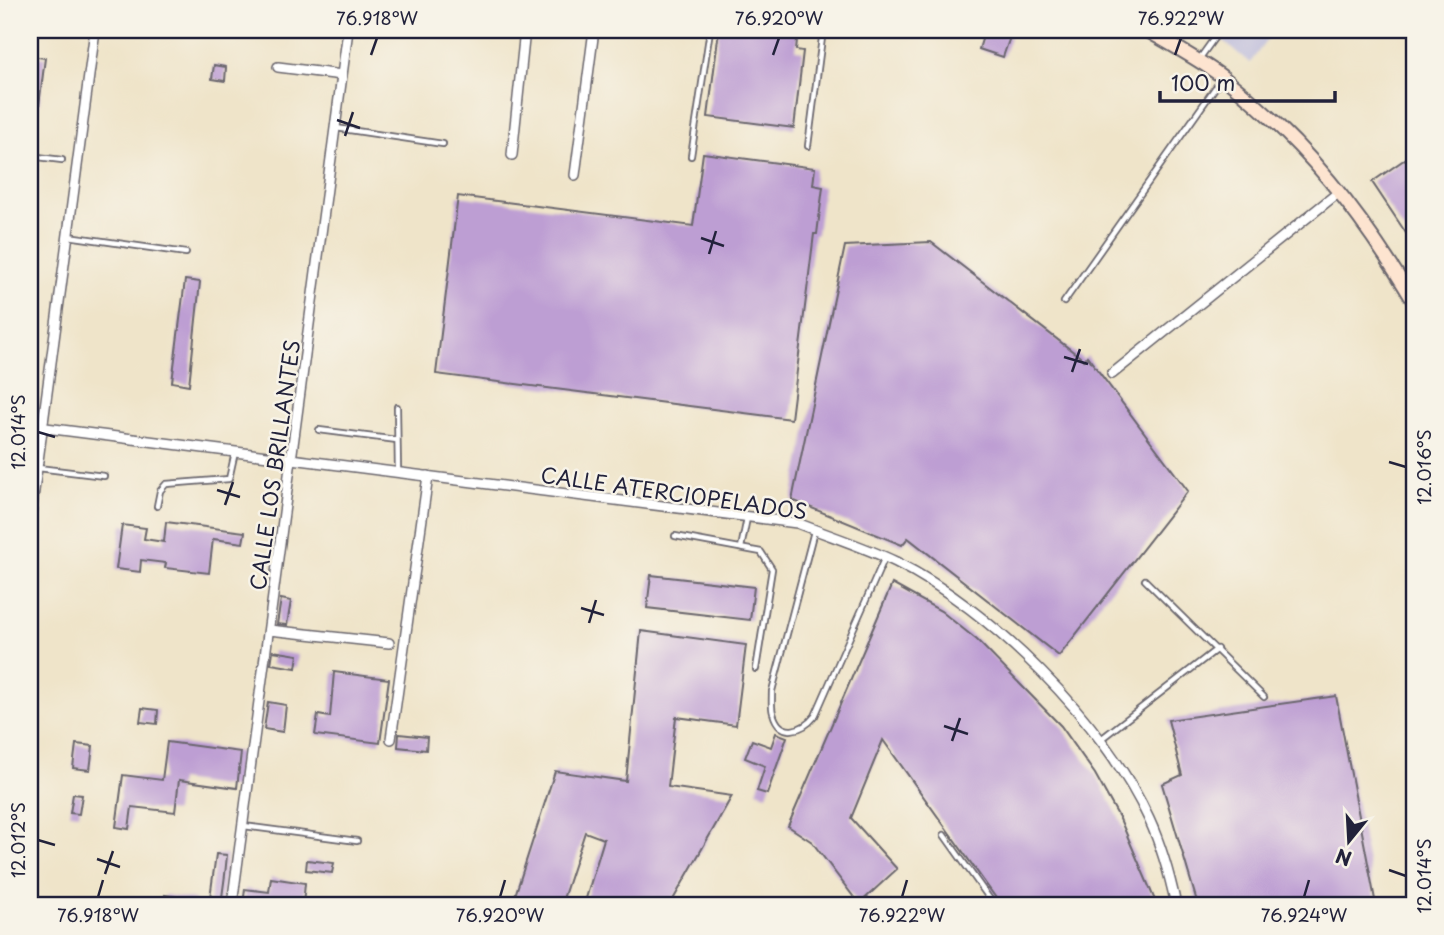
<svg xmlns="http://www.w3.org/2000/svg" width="1444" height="935" font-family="'Playpen Sans',sans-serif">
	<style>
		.industrial { fill: #c3c1dc }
		.building { fill: #bd9ed3 }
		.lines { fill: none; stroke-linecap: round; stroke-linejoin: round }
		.lane-casing { stroke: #6a666d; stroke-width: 8 }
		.street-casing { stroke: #6a666d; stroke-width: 12 }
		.secondary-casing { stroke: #6a666d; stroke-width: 16 }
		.lane { stroke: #fff; stroke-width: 4.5 }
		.street { stroke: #fff; stroke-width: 9 }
		.secondary { stroke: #fde4d0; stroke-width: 12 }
		.ticks { fill: none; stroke: #22223b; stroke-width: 2.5 }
		.labels { text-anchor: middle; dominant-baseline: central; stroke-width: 5; stroke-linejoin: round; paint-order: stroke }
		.street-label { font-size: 21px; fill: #22223b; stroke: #f7f3e8 }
		.neatline { fill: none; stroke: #22223b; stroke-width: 2.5 }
		.ticks-label { font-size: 18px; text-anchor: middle; fill: #22223b }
	</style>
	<rect width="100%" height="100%" fill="#f7f3e8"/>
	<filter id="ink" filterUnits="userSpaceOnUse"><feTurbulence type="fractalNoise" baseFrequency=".0143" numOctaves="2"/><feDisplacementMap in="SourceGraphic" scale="14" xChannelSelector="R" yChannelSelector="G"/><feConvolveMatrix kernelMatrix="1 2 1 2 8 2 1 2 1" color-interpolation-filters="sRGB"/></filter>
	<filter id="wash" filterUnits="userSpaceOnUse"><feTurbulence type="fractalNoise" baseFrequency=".00686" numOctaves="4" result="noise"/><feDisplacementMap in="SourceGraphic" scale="28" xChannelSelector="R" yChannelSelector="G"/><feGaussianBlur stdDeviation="1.57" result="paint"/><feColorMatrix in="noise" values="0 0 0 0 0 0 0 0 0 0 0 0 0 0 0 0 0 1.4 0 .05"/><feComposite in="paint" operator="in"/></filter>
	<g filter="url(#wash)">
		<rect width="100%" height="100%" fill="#efe4c9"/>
		<path class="industrial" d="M1210 30H1274L1250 63Z"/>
		<g id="blocks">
			<g class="building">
				<path d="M719 30H798L796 50 803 51 794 128 708 117Z"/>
				<path d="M985 30 1010 37 1003 57 979 49Z"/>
				<path d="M30 56 45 58 36 129 30 128Z"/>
				<path d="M214 65 226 67 225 81 212 79Z"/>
				<path d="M703 153 815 168 813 185 823 187 817 234H814L791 419 436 374 458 196 693 226Z"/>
				<path d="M1414 153V245L1372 182Z"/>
				<path d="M931 242 1084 360 1087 356 1188 491 1059 656 908 538 902 545 792 500 845 246Z"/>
				<path d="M185 280 200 282 189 385 172 382Z"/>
				<path d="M166 522 245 532 243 543 213 539 209 573 165 568 166 563 141 560 140 572 116 569 122 525 146 528 144 539 164 542Z"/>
				<path d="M651 575 754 587 750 620 647 608Z"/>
				<path d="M892 584 941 611 977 640 1061 726 1095 774 1120 819 1157 905H1001L883 740 851 818 897 869 859 904 812 842 788 826Z"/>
				<path d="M281 599 291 601 287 625 277 624Z"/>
				<path d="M641 631 746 645 736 725 676 717 668 787 732 796 670 905H584L604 839 585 832 561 905H512L555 771 626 781Z"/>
				<path d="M273 651 298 655 296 668 271 664Z"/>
				<path d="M334 672 389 679 380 743 315 735 318 715 330 717Z"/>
				<path d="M1336 696 1376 905H1198L1162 784 1182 775 1168 720Z"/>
				<path d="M268 702 286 705 283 732 264 729Z"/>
				<path d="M142 708 158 710 157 724 140 722Z"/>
				<path d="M776 733 787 737 767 794 757 791 765 766 745 758 752 740 771 747Z"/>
				<path d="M399 734 427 737 426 750 398 747Z"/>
				<path d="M167 742 241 752 237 788 179 780 175 812 132 807 129 829 116 827 123 775 162 780Z"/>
				<path d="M76 744 93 746 90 770 73 768Z"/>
				<path d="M73 794 82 795 79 814 70 813Z"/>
				<path d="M216 854 227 855 225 875 221 905H209Z"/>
				<path d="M307 860 334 863 332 873 306 870Z"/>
				<path d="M271 878 305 883 303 905H243L245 889 269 892Z"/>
				<path d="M165 895 195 900V905H163Z"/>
			</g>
		</g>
	</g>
	<g filter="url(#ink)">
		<use href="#blocks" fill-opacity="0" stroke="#6a666d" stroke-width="2"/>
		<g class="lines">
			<defs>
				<g id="lane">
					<path d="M1200 58 1220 30"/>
					<path d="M336 128 443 144"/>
					<path d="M808 146 823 30"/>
					<path d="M30 156 62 160"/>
					<path d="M691 156 710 30"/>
					<path d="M68 236 186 253"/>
					<path d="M1064 302 1222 78"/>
					<path d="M397 407 398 471"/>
					<path d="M319 430 397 440"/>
					<path d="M30 467 104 476"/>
					<path d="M157 506 160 491 166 484 229 479 235 452"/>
					<path d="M814 531 772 691C772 698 771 707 773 713 780 739 803 731 815 716L885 557"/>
					<path d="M675 536 761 552 772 569 756 669"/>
					<path d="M741 548 747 518"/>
					<path d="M1145 580 1264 697"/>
					<path d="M1101 739 1217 649"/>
					<path d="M244 826 357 841"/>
					<path d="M944 835 994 905"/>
				</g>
				<g id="street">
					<path d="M278 67 342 75"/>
					<path d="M512 155 525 30"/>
					<path d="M575 175 594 30"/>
					<path d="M1112 374 1339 192"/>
					<path d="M30 426 797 523C830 536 865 547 896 562 991 609 1105 723 1149 819 1161 845 1170 877 1176 905"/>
					<path d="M30 521 95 30"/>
					<path d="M269 630 389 643"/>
					<path d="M391 739 428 476"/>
					<path d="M232 905 348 30"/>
				</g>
				<path id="secondary" d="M1146 30C1172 45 1200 60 1224 78 1306 143 1361 213 1414 302"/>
			</defs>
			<use href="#lane" class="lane-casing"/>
			<use href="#street" class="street-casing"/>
			<use href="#secondary" class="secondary-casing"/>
			<use href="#lane" class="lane"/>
			<use href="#street" class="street"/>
			<use href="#secondary" class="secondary"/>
		</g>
	</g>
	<path class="ticks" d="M371 55 377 38M773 55 779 38M1175 55 1181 38M337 120 360 128M345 136 353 112M701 238 724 246M709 254 716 231M1064 357 1088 364M1072 372 1080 349M38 432 55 437M1389 462 1406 467M217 490 240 497M225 505 233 482M581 608 604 615M589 623 596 600M944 726 968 734M952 741 960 718M38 840 55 845M97 859 120 867M1389 870 1406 876M105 874 113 851M98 897 103 880M500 897 505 880M902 897 907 880M1304 897 1309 880"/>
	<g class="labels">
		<g class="street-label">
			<text transform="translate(274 465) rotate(-82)">CALLE LOS BRILLANTES</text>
			<text transform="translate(674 492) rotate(8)">CALLE ATERCIOPELADOS</text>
		</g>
	</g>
	<rect width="1444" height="935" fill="none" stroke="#f7f3e8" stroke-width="77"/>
	<g transform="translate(1349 841) rotate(198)" stroke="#f7f3e8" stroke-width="5" paint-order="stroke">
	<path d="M0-5L12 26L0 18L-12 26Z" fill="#22223b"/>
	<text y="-10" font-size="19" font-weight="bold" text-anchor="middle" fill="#22223b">N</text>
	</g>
	<path d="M1160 91v10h175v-10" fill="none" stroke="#22223b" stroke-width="3.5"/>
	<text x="1171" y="91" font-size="21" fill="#22223b" stroke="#f7f3e8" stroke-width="5" paint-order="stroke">100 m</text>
	<rect x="38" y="38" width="1368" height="859" class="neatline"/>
	<g class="ticks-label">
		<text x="377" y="25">76.918°W</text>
		<text x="779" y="25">76.920°W</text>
		<text x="1181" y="25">76.922°W</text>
		<text transform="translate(19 432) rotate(-90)" y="6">12.014°S</text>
		<text transform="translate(1425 467) rotate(-90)" y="6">12.016°S</text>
		<text transform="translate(19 840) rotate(-90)" y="6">12.012°S</text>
		<text transform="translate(1425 876) rotate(-90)" y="6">12.014°S</text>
		<text x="98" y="922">76.918°W</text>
		<text x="500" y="922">76.920°W</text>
		<text x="902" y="922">76.922°W</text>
		<text x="1304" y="922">76.924°W</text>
	</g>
</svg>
